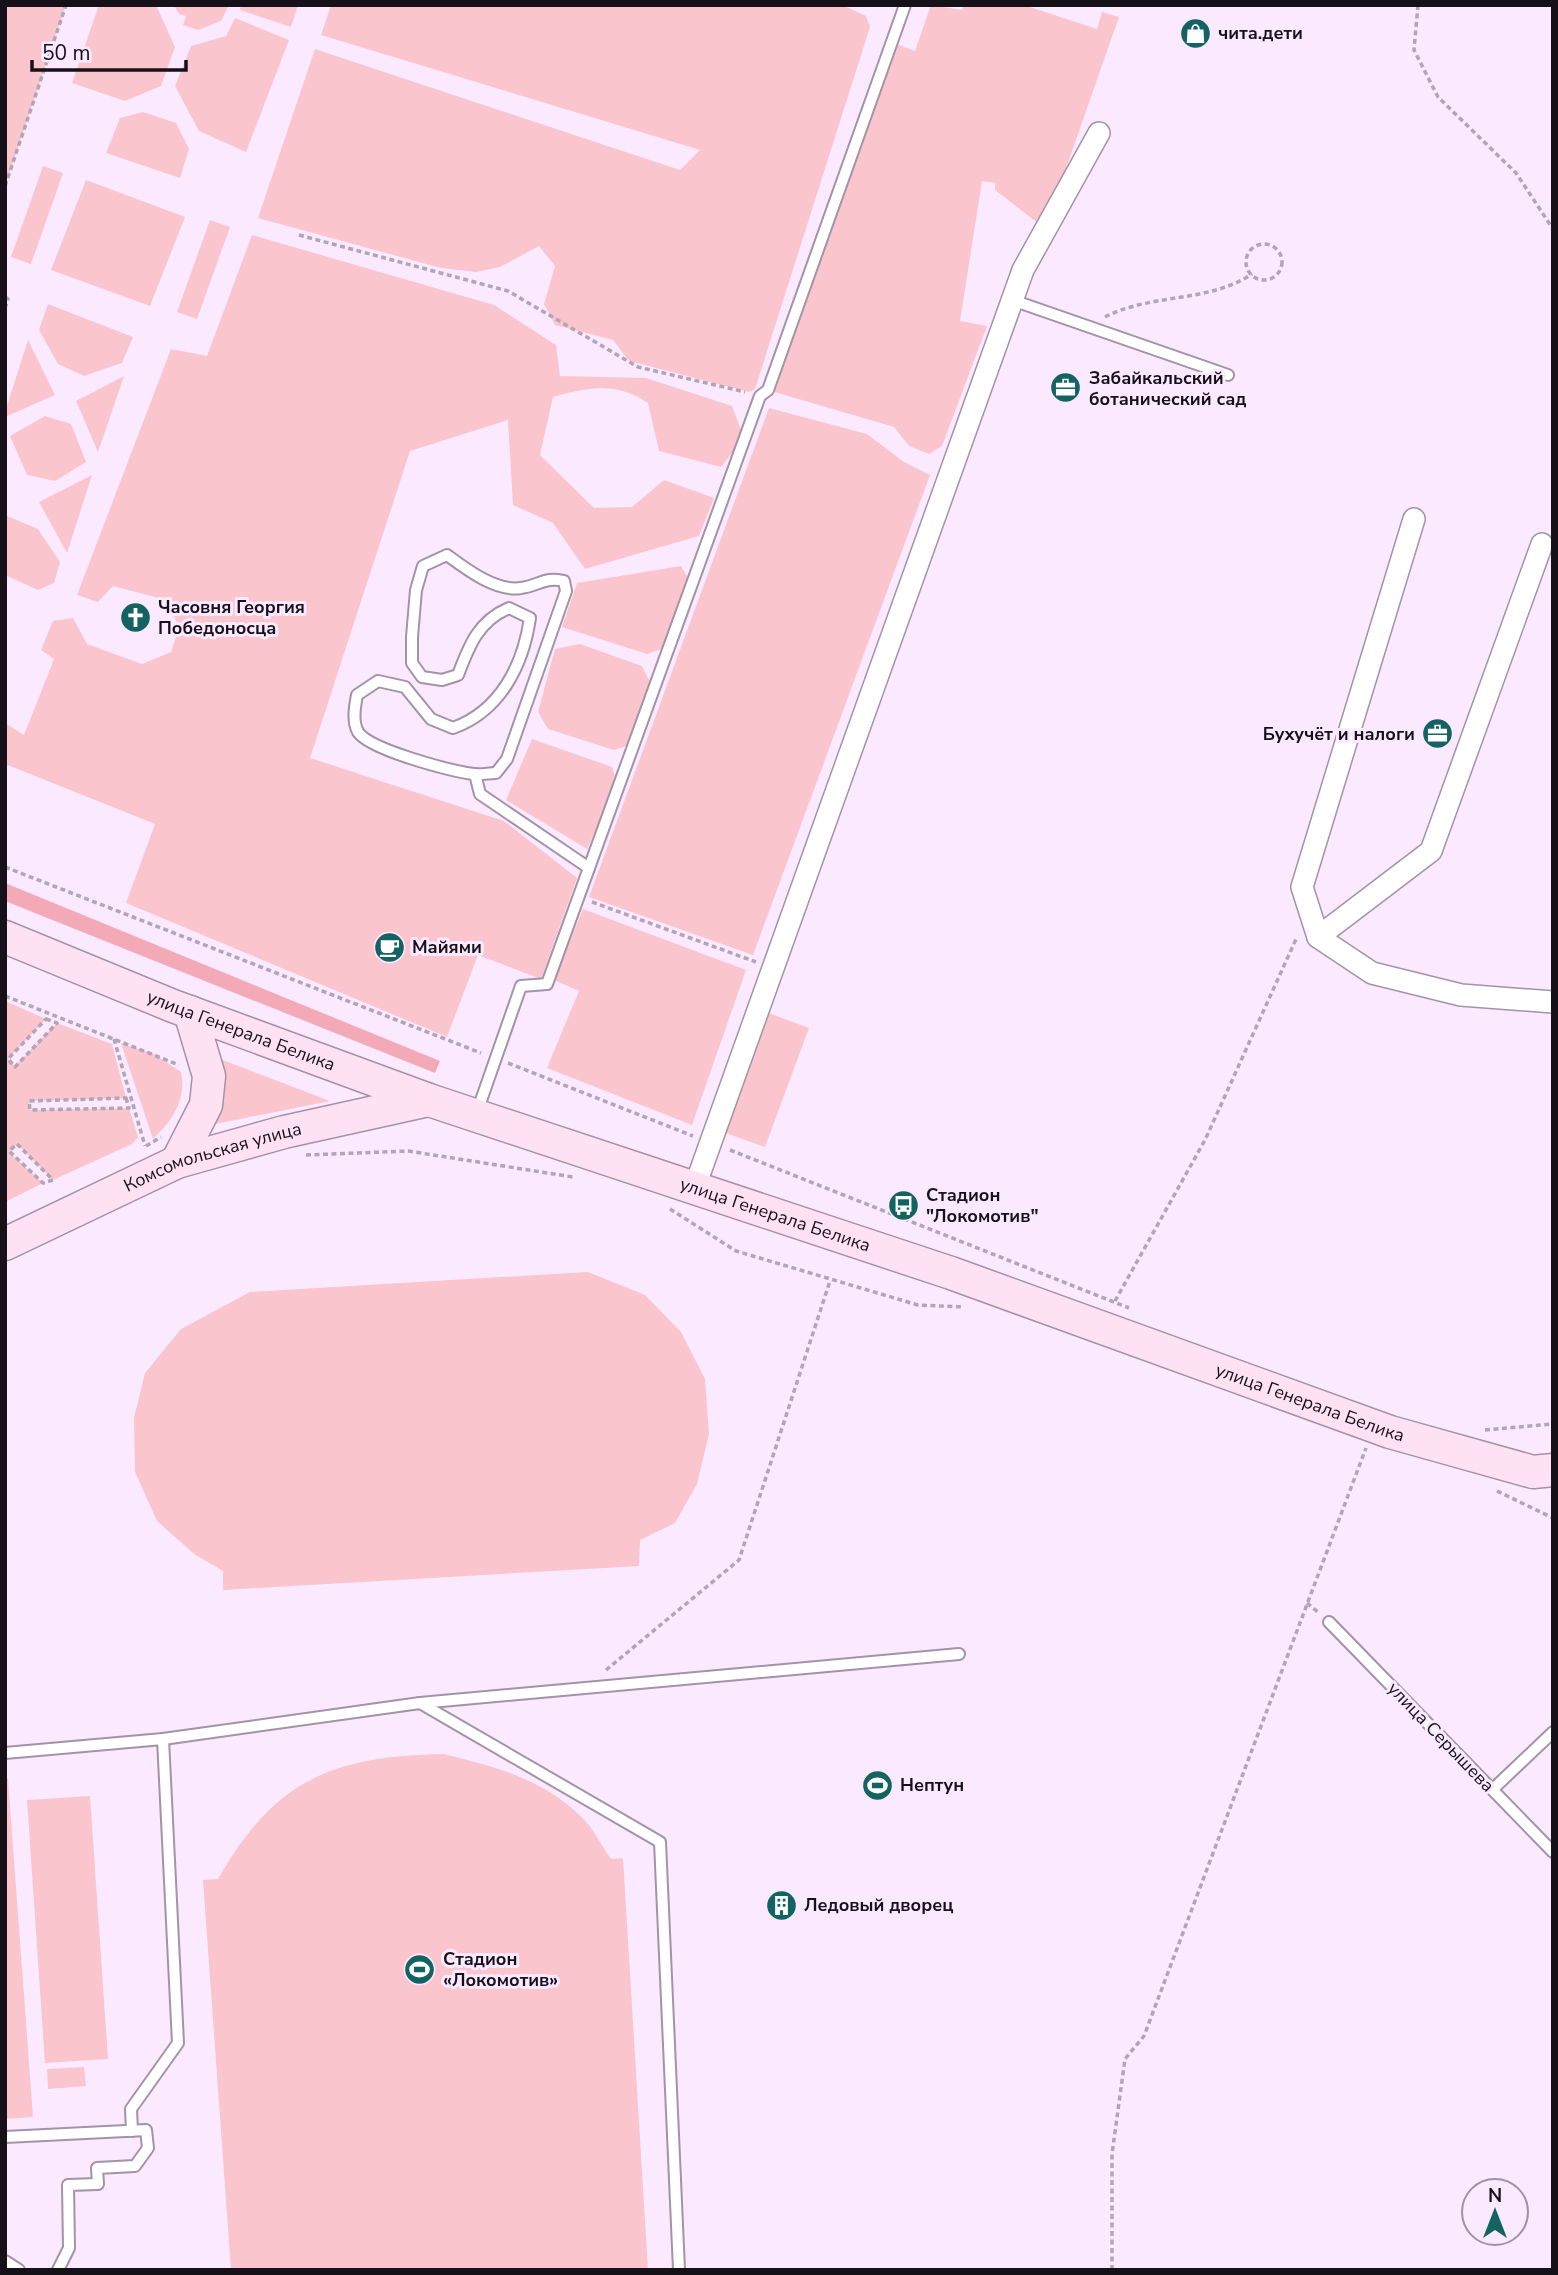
<svg xmlns="http://www.w3.org/2000/svg" width="1558" height="2275" font-family="'Nunito Sans',sans-serif">
	<style>
		.green { fill: #fbc5ce }
		.forest { fill: #f4aab6 }
		.lines { fill: none; stroke-linecap: round; stroke-linejoin: round }
		.lane-casing { stroke: #a393a7; stroke-width: 14 }
		.street-casing { stroke: #a393a7; stroke-width: 24 }
		.secondary-casing { stroke: #a393a7; stroke-width: 35 }
		.path { stroke: #b2a5b6; stroke-width: 3.5; stroke-dasharray: 5 3.5; stroke-linecap: butt }
		.lane { stroke: #fff; stroke-width: 10 }
		.street { stroke: #fff; stroke-width: 21 }
		.secondary { stroke: #ffe1f4; stroke-width: 32 }
		.labels { text-anchor: middle; dominant-baseline: central; stroke-width: 6; stroke-linejoin: round; paint-order: stroke }
		.poi-label { font-size: 18px; font-weight: bold; fill: #161018; stroke: #fae9ff; text-anchor: start }
		.street-label { font-size: 18px; fill: #161018; stroke: #fae9ff }
	</style>
	<rect width="100%" height="100%" fill="#fae9ff"/>
	<g class="green">
		<path d="M5 5H66L5 186Z"/>
		<path d="M99 5H156L175 47 161 86 125 101 72 83Z"/>
		<path d="M174 5H226L228 7 221 21 198 30 183 25 186 16 179 14Z"/>
		<path d="M241 5H298L291 27 240 10Z"/>
		<path d="M331 5H842L866 16 870 27 755 389 749 392 629 361 613 340 555 325 544 304 555 266 539 246 500 267 476 272 441 268 258 218 315 49 680 170 700 150 321 35Z"/>
		<path d="M931 5 962 10 964 5H1024L1097 29 1102 12 1119 17 1056 197 1039 224 995 190V183L982 181 960 321 987 326 942 446 929 454 909 446 894 427 771 391 894 43 915 51Z"/>
		<path d="M235 18 289 40 246 152 199 131 175 86 191 46 226 36Z"/>
		<path d="M143 112 176 123 189 149 180 178 106 153 120 118Z"/>
		<path d="M43 166 63 173 31 264 11 257Z"/>
		<path d="M86 180 185 217 150 306 51 270Z"/>
		<path d="M210 220 230 227 197 319 177 312Z"/>
		<path d="M252 235 494 305 556 345 560 376 646 378 732 406 744 438 721 467 659 451 648 403C616 382 589 387 553 397L540 455 594 508 632 507 664 480 714 498 699 536 585 569 553 523 513 505 508 420 410 451 310 758 504 821 577 878 541 979 478 955 447 1037 126 903 155 824 5 764V723L24 735 54 659 41 650 53 621 73 618 87 644 142 664 171 652 179 627 166 600 113 586 98 602 77 595 171 349 207 356Z"/>
		<path d="M48 304 133 337 122 363 84 376 58 364 39 330Z"/>
		<path d="M28 340 55 395 5 417V412Z"/>
		<path d="M124 376 98 452 76 401Z"/>
		<path d="M769 408 867 434 904 462 930 475 753 955 589 897Z"/>
		<path d="M45 416 71 424 86 462 55 481 27 475 10 436Z"/>
		<path d="M92 475 67 553 39 502Z"/>
		<path d="M7 516 38 529 60 562 54 583 38 590 5 575Z"/>
		<path d="M681 566 689 580 664 648 647 654 562 627 577 583Z"/>
		<path d="M580 644 642 666 650 682 629 745 614 750 548 729 538 712 555 649Z"/>
		<path d="M532 739 612 767 617 783 587 849 506 800Z"/>
		<path d="M583 909 746 970 692 1125 547 1068 579 991 554 980Z"/>
		<path d="M5 1001 46 1019 8 1059 15 1066 57 1023 112 1044 126 1098 29 1101 30 1110 129 1108 138 1137 132 1144 53 1180 17 1144 9 1152 43 1183 5 1202Z"/>
		<path d="M766 1012 809 1028 765 1147 723 1132Z"/>
		<path d="M121 1043 154 1054 181 1072C187 1099 172 1121 153 1139Z"/>
		<path d="M215 1057 330 1101 200 1127Z"/>
		<path d="M588 1272 645 1295 681 1332 705 1379 709 1434 697 1484 675 1523 640 1540 639 1566 223 1590V1571L194 1554 157 1521 135 1472 134 1418 145 1373 181 1329 250 1292Z"/>
		<path d="M443 1754C495 1766 550 1781 587 1823 596 1833 603 1848 611 1859L623 1858 648 2270H231L203 1880 218 1879C274 1780 333 1756 443 1754Z"/>
		<path d="M5 1779H8L33 2117 5 2119Z"/>
		<path d="M90 1796 108 2059 45 2063 27 1800Z"/>
		<path d="M84 2067 86 2086 48 2089 47 2069Z"/>
	</g>
	<path class="forest" d="M5 883 440 1061 435 1073 5 901Z"/>
	<g class="lines">
		<defs>
			<g id="lane">
				<path d="M1012 300 1228 375"/>
				<path d="M447 555C466 569 496 592 521 588 538 586 546 576 564 581L566 591 507 759 496 773C489 773 481 775 474 774 451 771 370 750 358 732 352 721 355 706 357 695L378 681 405 687 431 719 453 728C500 711 523 666 530 618L509 608C478 621 469 646 458 675L442 680 422 677 412 663V637L416 590 423 566Z"/>
				<path d="M475 774 480 794 589 868 547 984 521 986 477 1112"/>
				<path d="M589 868 760 396 768 390 905 5"/>
				<path d="M1329 1622 1553 1852"/>
				<path d="M420 1703 959 1654"/>
				<path d="M163 1739 420 1703 660 1842 679 2270"/>
				<path d="M5 1753 163 1739 178 2043 131 2109 132 2131"/>
				<path d="M1493 1789 1553 1732"/>
				<path d="M5 2137 146 2130 148 2148 135 2166 97 2168 98 2184 68 2185 69 2248 58 2270"/>
				<path d="M5 2261 19 2270"/>
			</g>
			<g id="street">
				<path d="M1414 519 1302 887 1318 937 1372 973 1461 995 1553 1002"/>
				<path d="M1318 937 1431 851 1542 544"/>
				<path d="M694 1189 1023 270 1099 133"/>
			</g>
			<g id="secondary">
				<path id="s1" d="M5 937 173 1006 429 1100 951 1273 1390 1432 1533 1472 1553 1470"/>
				<path d="M177 1162 206 1105 209 1076 190 1012"/>
				<path id="s2" d="M5 1244 177 1162 284 1132 429 1100"/>
			</g>
		</defs>
		<use href="#lane" class="lane-casing"/>
		<use href="#street" class="street-casing"/>
		<use href="#secondary" class="secondary-casing"/>
		<g class="path">
			<path d="M1418 5 1414 50 1438 97 1516 173 1553 229"/>
			<path d="M5 186 66 5"/>
			<path d="M299 235 508 291 638 367 745 392"/>
			<circle cx="1264" cy="262" r="18"/>
			<path d="M5 297 8 299 5 308"/>
			<path d="M1105 317C1151 293 1209 303 1252 274"/>
			<path d="M5 867 481 1053"/>
			<path d="M592 902 756 962"/>
			<path d="M5 996 179 1065"/>
			<path d="M46 1019 57 1023 15 1067 8 1059Z"/>
			<path d="M114 1039 145 1146"/>
			<path d="M508 1063 693 1136"/>
			<path d="M126 1098 129 1108 30 1110 29 1101Z"/>
			<path d="M17 1144 53 1180 43 1183 9 1151Z"/>
			<path d="M146 1146 161 1137"/>
			<path d="M730 1150 1129 1308"/>
			<path d="M306 1155 408 1151 573 1177"/>
			<path d="M670 1209 736 1251 918 1305 964 1307"/>
			<path d="M1115 1301 1205 1140 1297 937"/>
			<path d="M1485 1430 1553 1424"/>
			<path d="M1497 1491 1553 1518"/>
			<path d="M1307 1603 1319 1613"/>
			<path d="M606 1670 739 1560 830 1281"/>
			<path d="M1112 2270V2154L1125 2059 1144 2036 1366 1448"/>
		</g>
		<use href="#lane" class="lane"/>
		<use href="#street" class="street"/>
		<use href="#secondary" class="secondary"/>
	</g>
	<defs>
		<symbol id="shop-disc" viewBox="-11 -11 22 22"><circle r="9.5" fill="#136362" stroke="#fae9ff"/><path d="M-5-2.5h2.3a2.7 3.5 0 0 1 5.4 0H5L5.5 6h-11ZM-1.5-2.5h3a1.5 2.3 0 0 0-3 0Z" fill="#fff"/></symbol>
		<symbol id="office-disc" viewBox="-11 -11 22 22"><circle r="9.5" fill="#136362" stroke="#fae9ff"/><path d="M-6-3h4V-5.5h4V-3h4V5H-6ZM-1-4.5V-3h2v-1.5ZM-6 0V1H6V0Z" fill="#fff"/></symbol>
		<symbol id="church-disc" viewBox="-11 -11 22 22"><circle r="9.5" fill="#136362" stroke="#fae9ff"/><path d="M-1.2-6h2.4v3.5h3.3v2.4h-3.3V6h-2.4V-.1h-3.3v-2.4h3.3Z" fill="#fff"/></symbol>
		<symbol id="cafe-disc" viewBox="-11 -11 22 22"><circle r="9.5" fill="#136362" stroke="#fae9ff"/><path d="M-5.5-4.5H6V0H3Q3 3.5 0 3.5H-2.5Q-5.5 3.5-5.5 0ZM3-3.2v2h1.7v-2ZM-6 4.5H4V6H-6Z" fill="#fff"/></symbol>
		<symbol id="bus-disc" viewBox="-11 -11 22 22"><circle r="9.5" fill="#136362" stroke="#fae9ff"/><path d="M-5-6H5V4H4V6H2V4H-2V6H-4V4H-5ZM-3.5-4V0h7V-4ZM-3.5 1.2v1.5H-2V1.2ZM2 1.2v1.5H3.5V1.2Z" fill="#fff"/></symbol>
		<symbol id="stadium-disc" viewBox="-11 -11 22 22"><circle r="9.5" fill="#136362" stroke="#fae9ff"/><path d="M0-5a6.5 5 0 1 0 0 10a6.5 5 0 1 0 0-10ZM-3.5-1.8h7v3.6h-7Z" fill="#fff"/></symbol>
		<symbol id="building-disc" viewBox="-11 -11 22 22"><circle r="9.5" fill="#136362" stroke="#fae9ff"/><path d="M-4-6H4V6H1V3H-1V6H-4ZM-2.5-4.3h1.7v1.8h-1.7ZM.8-4.3h1.7v1.8H.8ZM-2.5-1h1.7V.8h-1.7ZM.8-1h1.7V.8H.8Z" fill="#fff"/></symbol>
	</defs>
	<g fill-rule="evenodd">
		<use href="#shop-disc" x="1178" y="16" width="35" height="35"/>
		<use href="#office-disc" x="1048" y="370" width="35" height="35"/>
		<use href="#church-disc" x="118" y="600" width="35" height="35"/>
		<use href="#office-disc" x="1420" y="716" width="35" height="35"/>
		<use href="#cafe-disc" x="372" y="930" width="35" height="35"/>
		<use href="#bus-disc" x="886" y="1188" width="35" height="35"/>
		<use href="#stadium-disc" x="860" y="1768" width="35" height="35"/>
		<use href="#building-disc" x="764" y="1888" width="35" height="35"/>
		<use href="#stadium-disc" x="402" y="1952" width="35" height="35"/>
	</g>
	<g class="labels">
		<g class="poi-label">
			<text x="1218" y="33">чита.дети</text>
			<text x="1089" y="378">Забайкальский<tspan x="1089" dy="21">ботанический сад</tspan></text>
			<text x="158" y="607">Часовня Георгия<tspan x="158" dy="21">Победоносца</tspan></text>
			<text x="1415" y="734" text-anchor="end">Бухучёт и налоги</text>
			<text x="412" y="947">Майями</text>
			<text x="926" y="1195">Стадион<tspan x="926" dy="21">"Локомотив"</tspan></text>
			<text x="900" y="1785">Нептун</text>
			<text x="804" y="1905">Ледовый дворец</text>
			<text x="443" y="1959">Стадион<tspan x="443" dy="21">«Локомотив»</tspan></text>
		</g>
		<g class="street-label">
			<text stroke="none"><textPath href="#s1" startOffset="254">улица Генерала Белика</textPath></text>
			<text stroke="none"><textPath href="#s2" startOffset="226">Комсомольская улица</textPath></text>
			<text stroke="none"><textPath href="#s1" startOffset="819">улица Генерала Белика</textPath></text>
			<text stroke="none"><textPath href="#s1" startOffset="1386">улица Генерала Белика</textPath></text>
			<text transform="translate(1441 1737) rotate(46)">улица Серышева</text>
		</g>
	</g>
	<rect width="1558" height="2275" fill="none" stroke="#161018" stroke-width="14"/>
	<g transform="translate(1495 2212)"><circle r="33" fill="#fae9ff" stroke="#9f92a3" stroke-width="2"/>
	<path d="M0-5L12 26L0 18L-12 26Z" fill="#136362"/>
	<text y="-10" font-size="19" font-weight="bold" text-anchor="middle" fill="#161018">N</text>
	</g>
	<path d="M32 60v10h154v-10" fill="none" stroke="#161018" stroke-width="3.5"/>
	<text x="42" y="60" font-size="21" fill="#161018" stroke="#fae9ff" stroke-width="5" paint-order="stroke">50 m</text>
</svg>
